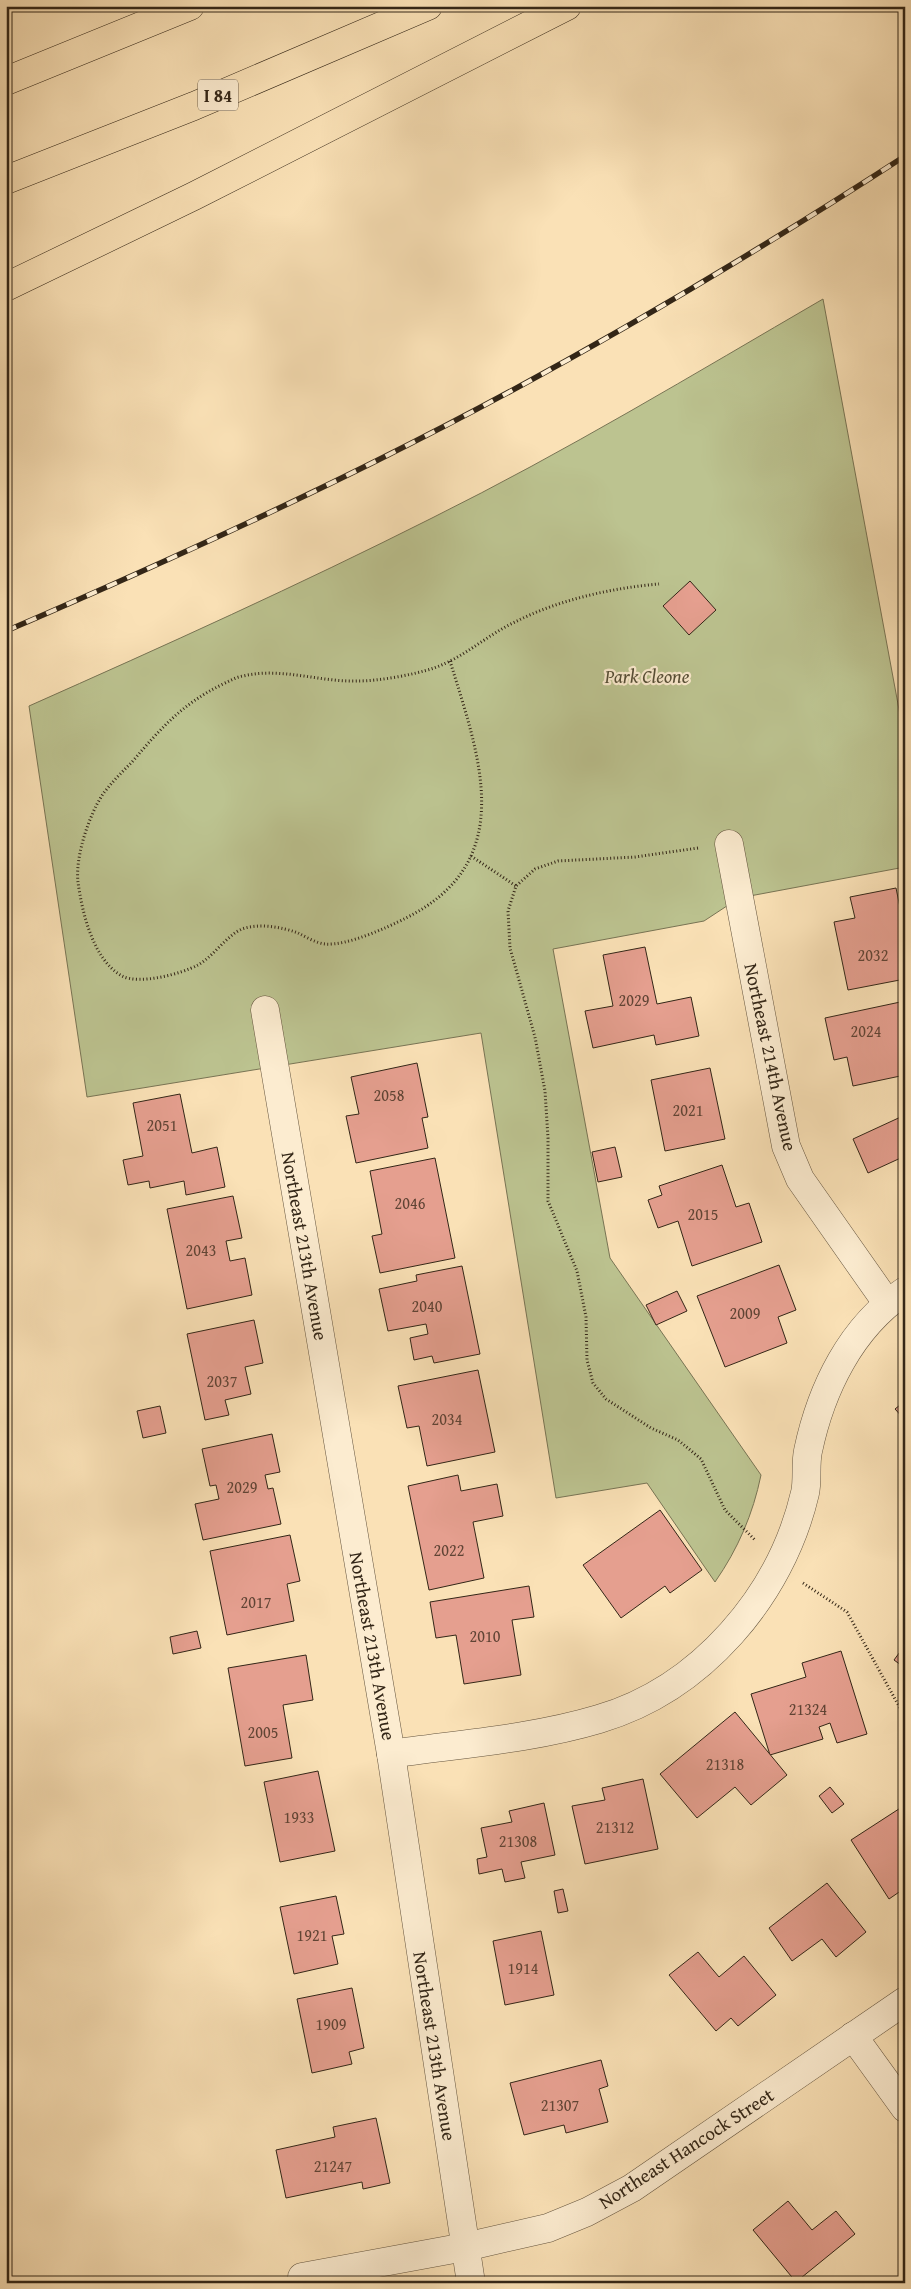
<svg xmlns="http://www.w3.org/2000/svg" width="911" height="2289" font-family="'Gentium Book Plus',serif">
	<style>
		.green { fill: #bcc390; stroke: #787454 }
		.building { fill: #e59f8f; stroke: #332617 }
		.lines { fill: none; stroke-linecap: round; stroke-linejoin: round }
		.minor-casing { stroke: #65553f; stroke-width: 29 }
		.highway-casing { stroke: #332617; stroke-width: 29 }
		.path { stroke: #332617; stroke-width: 3; stroke-dasharray: 1 2.5; stroke-linecap: butt }
		.minor { stroke: #fcecd0; stroke-width: 28 }
		.highway { stroke: #fae1b6; stroke-width: 28 }
		.rail-casing { stroke: #332617; stroke-width: 5.5 }
		.rail { stroke: #fcecd0; stroke-width: 4; stroke-dasharray: 11; stroke-linecap: butt }
		.labels { text-anchor: middle; dominant-baseline: central; stroke-width: 4.5; stroke-linejoin: round; paint-order: stroke }
		.number-label { font-size: 16px; fill: #604435 }
		.shield { fill: #fcecd0; stroke: #6f614e; stroke-width: 1 }
		.shield-label { font-size: 18px; font-weight: bold; fill: #332617 }
		.park-label { font-size: 19px; font-style: italic; fill: #554d35; stroke: #fcecd0 }
		.street-label { font-size: 19px; fill: #332617; stroke: #fcecd0 }
	</style>
	<rect width="100%" height="100%" fill="#fae1b6"/>
	<filter id="stains"><feTurbulence type="fractalNoise" baseFrequency=".004" numOctaves="4"/><feColorMatrix values="0 0 0 0 .2 0 0 0 0 .09 0 0 0 0 .02 0 0 0 .5 -.17"/></filter>
	<radialGradient id="worn" r=".72"><stop offset=".6" stop-color="#630" stop-opacity="0"/><stop offset="1" stop-color="#630" stop-opacity=".3"/></radialGradient>
	<path class="green" d="M823 299 905 742V867L739 898 704 921 553 949 610 1258 761 1475C753 1514 738 1549 715 1582L647 1483 556 1498 481 1033 87 1097 29 706C164 646 299 585 432 518 565 452 694 374 823 299Z"/>
	<g class="building">
		<path d="M690 581 716 610 689 635 663 606Z"/>
		<path d="M896 888 905 932V979L848 990 834 922 855 918 850 897Z"/>
		<path d="M645 947 657 1004 691 997 699 1036 656 1045 654 1035 593 1048 585 1011 613 1006 603 955Z"/>
		<path d="M905 1001V1045L901 1046 905 1075 853 1086 847 1057 834 1060 825 1018Z"/>
		<path d="M417 1063 428 1117 422 1118 428 1148 356 1163 346 1116 359 1114 351 1077Z"/>
		<path d="M710 1068 725 1139 665 1151 651 1080Z"/>
		<path d="M180 1094 192 1153 217 1147 225 1187 186 1195 184 1181 150 1188 149 1181 128 1185 123 1160 143 1156 133 1103Z"/>
		<path d="M905 1115V1156L868 1173 853 1139Z"/>
		<path d="M615 1147 622 1177 598 1182 592 1152Z"/>
		<path d="M435 1158 455 1258 380 1273 372 1236 382 1234 370 1171Z"/>
		<path d="M722 1165 736 1207 749 1203 762 1242 692 1266 678 1221 658 1228 648 1200 662 1195 659 1186Z"/>
		<path d="M233 1196 242 1238 226 1241 230 1261 245 1258 252 1295 187 1309 167 1209Z"/>
		<path d="M779 1265 796 1310 778 1317 787 1343 725 1367 697 1296Z"/>
		<path d="M462 1266 480 1354 434 1363 432 1356 414 1360 410 1338 428 1334 426 1324 388 1331 379 1289 417 1281 416 1275Z"/>
		<path d="M677 1291 687 1311 656 1325 646 1305Z"/>
		<path d="M254 1320 263 1363 245 1367 251 1394 225 1400 229 1415 205 1420 187 1334Z"/>
		<path d="M478 1370 495 1452 427 1466 419 1426 407 1428 398 1386Z"/>
		<path d="M905 1401V1420L895 1409Z"/>
		<path d="M160 1406 166 1433 143 1438 137 1411Z"/>
		<path d="M272 1434 280 1472 265 1475 268 1489 273 1488 281 1524 203 1540 195 1504 219 1499 216 1485 210 1486 202 1449Z"/>
		<path d="M458 1475 461 1491 497 1484 503 1516 473 1522 484 1578 429 1590 408 1486Z"/>
		<path d="M660 1510 702 1570 670 1593 665 1586 621 1618 583 1565Z"/>
		<path d="M290 1535 300 1581 287 1584 294 1621 227 1635 210 1551Z"/>
		<path d="M529 1586 534 1617 512 1620 521 1675 464 1684 456 1635 436 1638 430 1602Z"/>
		<path d="M197 1631 201 1648 173 1654 170 1637Z"/>
		<path d="M905 1645V1668L894 1660Z"/>
		<path d="M841 1651 867 1734 837 1743 830 1723 819 1727 823 1739 770 1755 751 1694 806 1677 802 1663Z"/>
		<path d="M306 1655 313 1700 283 1705 292 1758 245 1766 228 1668Z"/>
		<path d="M735 1712 787 1775 751 1805 735 1787 697 1818 660 1774Z"/>
		<path d="M318 1771 335 1851 280 1862 264 1782Z"/>
		<path d="M643 1779 658 1849 585 1864 572 1806 605 1800 602 1788Z"/>
		<path d="M830 1787 844 1804 832 1813 819 1796Z"/>
		<path d="M544 1803 555 1855 521 1862 525 1878 505 1882 502 1869 479 1874 477 1859 487 1857 481 1828 512 1822 509 1811Z"/>
		<path d="M905 1805V1888L889 1899 851 1840Z"/>
		<path d="M827 1883 866 1932 836 1957 822 1939 792 1961 769 1928Z"/>
		<path d="M563 1889 568 1911 558 1913 554 1891Z"/>
		<path d="M336 1896 344 1934 332 1936 338 1964 294 1974 280 1907Z"/>
		<path d="M541 1931 554 1995 505 2005 493 1941Z"/>
		<path d="M698 1952 719 1977 744 1956 776 1995 738 2026 731 2018 716 2031 669 1975Z"/>
		<path d="M352 1988 364 2048 349 2052 352 2064 312 2073 297 1999Z"/>
		<path d="M601 2060 608 2086 599 2089 608 2122 566 2133 564 2125 524 2135 510 2083Z"/>
		<path d="M376 2118 390 2183 363 2189 362 2182 286 2198 276 2150 335 2137 333 2127Z"/>
		<path d="M788 2201 812 2230 836 2211 855 2234 796 2282 753 2230Z"/>
	</g>
	<g class="lines">
		<defs>
			<g id="minor">
				<path d="M729 844 786 1146 800 1179 887 1303"/>
				<path d="M265 1010 391 1754 471 2283"/>
				<path d="M391 1754C460 1744 532 1739 599 1719 701 1689 781 1596 805 1493 808 1480 805 1465 808 1451 821 1389 851 1327 905 1291"/>
				<path d="M853 2036 905 2108"/>
				<path d="M302 2277 465 2247 548 2228 587 2212 632 2188 905 2001"/>
			</g>
			<g id="highway">
				<path d="M6 81 190 6"/>
				<path d="M6 180 194 106 428 6"/>
				<path d="M6 287 194 196 567 6"/>
			</g>
		</defs>
		<use href="#minor" class="minor-casing"/>
		<use href="#highway" class="highway-casing"/>
		<g class="path">
			<path d="M450 661C479 756 520 861 406 918 386 928 347 946 325 944 316 943 306 937 298 933 282 927 259 923 242 929 226 936 214 956 198 965 181 974 139 985 122 976 93 960 82 912 78 882 75 857 89 815 103 794 111 783 122 772 132 762 161 728 182 704 223 684 230 681 236 677 243 676 282 667 318 682 357 681 379 681 413 675 434 668 465 657 487 635 515 622 558 600 611 588 659 584"/>
			<path d="M698 848 635 857 558 861 535 869 516 886 508 911 510 948 535 1037 545 1091 548 1138V1201L577 1271 586 1317 587 1360 593 1383 606 1399 651 1428 678 1440 701 1459 725 1510 755 1540"/>
			<path d="M471 856 516 886"/>
			<path d="M803 1583 847 1612 905 1717"/>
		</g>
		<use href="#minor" class="minor"/>
		<use href="#highway" class="highway"/>
		<defs>
			<path id="rail" d="M6 631C131 577 256 521 378 460 559 370 735 266 905 156"/>
		</defs>
		<use href="#rail" class="rail-casing"/>
		<use href="#rail" class="rail"/>
	</g>
	<g class="labels">
		<g class="number-label">
			<text x="873" y="955">2032</text>
			<text x="634" y="1000">2029</text>
			<text x="866" y="1031">2024</text>
			<text x="389" y="1095">2058</text>
			<text x="688" y="1110">2021</text>
			<text x="162" y="1125">2051</text>
			<text x="410" y="1203">2046</text>
			<text x="703" y="1214">2015</text>
			<text x="201" y="1250">2043</text>
			<text x="427" y="1306">2040</text>
			<text x="745" y="1313">2009</text>
			<text x="222" y="1381">2037</text>
			<text x="447" y="1419">2034</text>
			<text x="242" y="1487">2029</text>
			<text x="449" y="1550">2022</text>
			<text x="256" y="1602">2017</text>
			<text x="485" y="1636">2010</text>
			<text x="808" y="1709">21324</text>
			<text x="263" y="1732">2005</text>
			<text x="725" y="1764">21318</text>
			<text x="299" y="1817">1933</text>
			<text x="615" y="1827">21312</text>
			<text x="518" y="1841">21308</text>
			<text x="312" y="1935">1921</text>
			<text x="523" y="1968">1914</text>
			<text x="331" y="2024">1909</text>
			<text x="560" y="2105">21307</text>
			<text x="333" y="2166">21247</text>
		</g>
		<rect class="shield" x="198" y="79.5" width="40" height="31" rx="4"/>
		<g class="shield-label">
			<text x="218" y="95">I 84</text>
		</g>
		<g class="park-label">
			<text x="647" y="676">Park Cleone</text>
		</g>
		<g class="street-label">
			<text transform="translate(771 1057) rotate(78)">Northeast 214th Avenue</text>
			<text transform="translate(305 1246) rotate(80)">Northeast 213th Avenue</text>
			<text transform="translate(373 1646) rotate(80)">Northeast 213th Avenue</text>
			<text transform="translate(435 2046) rotate(81)">Northeast 213th Avenue</text>
			<text transform="translate(686 2148) rotate(-33)">Northeast Hancock Street</text>
		</g>
	</g>
	<rect width="911" height="2289" fill="none" stroke="#fae1b6" stroke-width="25"/>
	<rect x="8" y="8" width="896" height="2274" fill="none" stroke="#332617" stroke-width="2.5"/>
	<rect x="12" y="12" width="886" height="2264" fill="none" stroke="#332617"/>
	<rect width="100%" height="100%" filter="url(#stains)"/>
	<rect width="100%" height="100%" fill="url(#worn)"/>
</svg>
